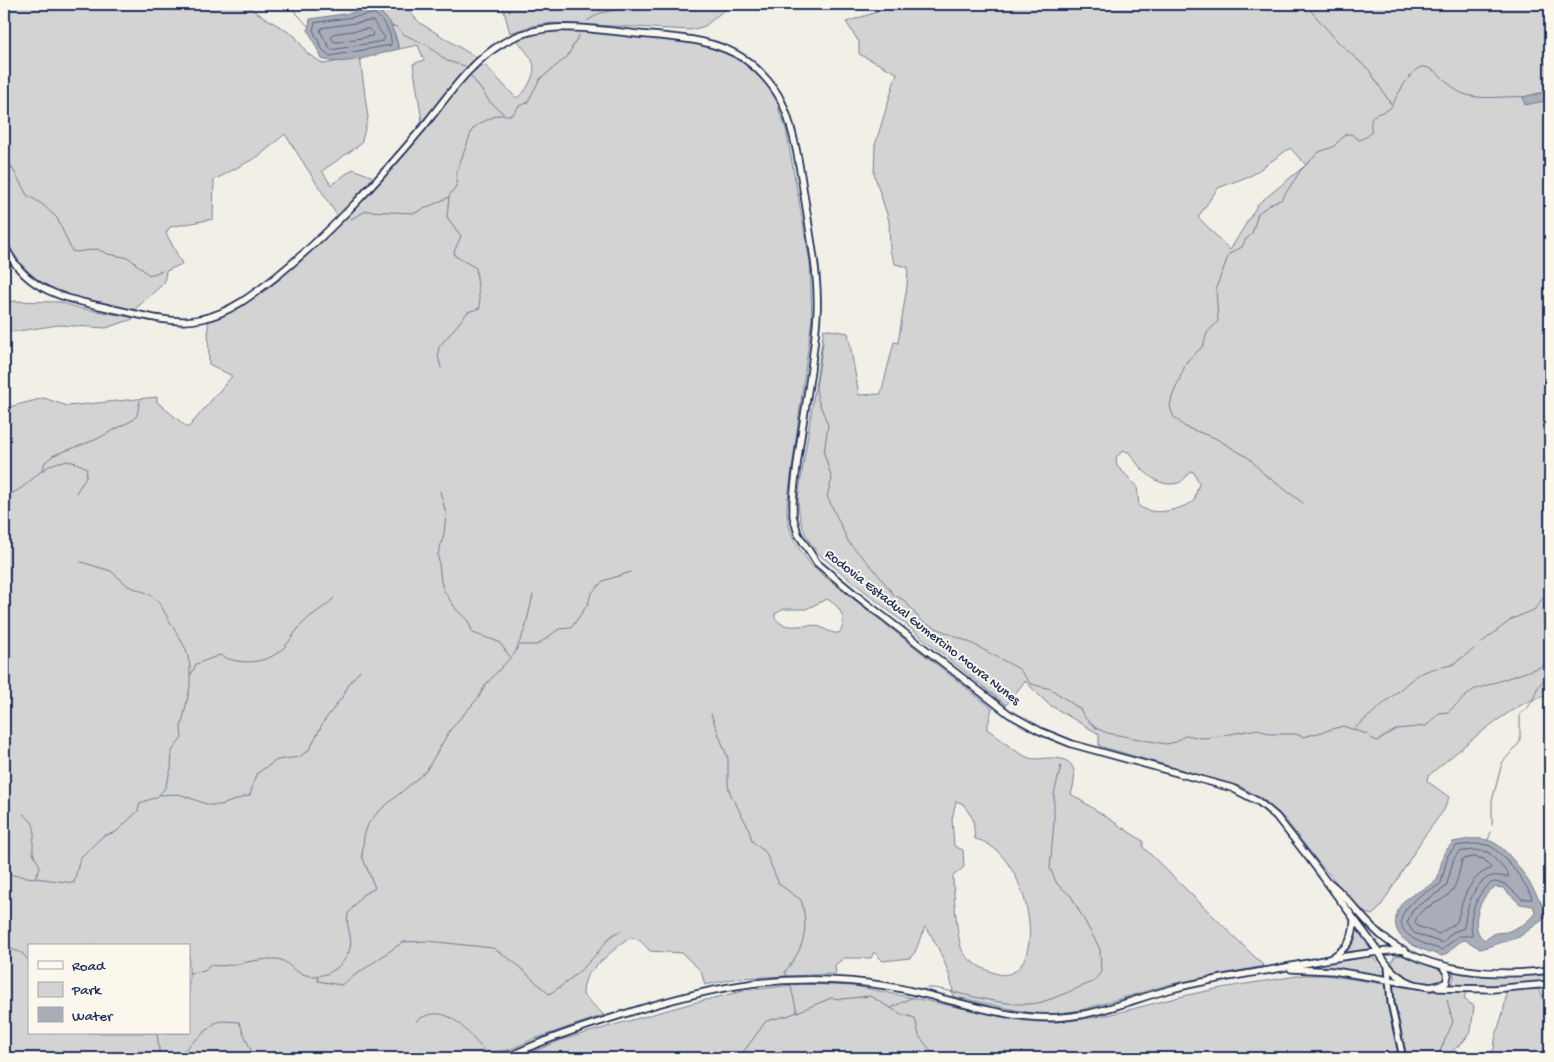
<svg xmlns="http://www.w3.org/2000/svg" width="1554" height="1062" font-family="'Gochi Hand',sans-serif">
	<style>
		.green { fill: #d2d3d2; stroke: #768198; fill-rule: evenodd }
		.water { fill: #a9adb7; stroke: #707b93; fill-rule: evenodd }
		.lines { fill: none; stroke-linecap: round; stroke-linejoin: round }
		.shore { stroke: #546182; stroke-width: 1 }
		.stream { stroke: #707b93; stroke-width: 1 }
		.tertiary-casing { stroke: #1b2f5e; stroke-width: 9 }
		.secondary-casing { stroke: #1b2f5e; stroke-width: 9 }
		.tertiary { stroke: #fbf7ec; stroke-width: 5 }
		.secondary { stroke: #fbf7ec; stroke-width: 5.5 }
		.labels { text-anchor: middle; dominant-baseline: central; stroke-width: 4; stroke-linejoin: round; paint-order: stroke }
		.street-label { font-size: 14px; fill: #1b2f5e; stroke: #fbf7ec }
	</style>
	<rect width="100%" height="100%" fill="#f2efe6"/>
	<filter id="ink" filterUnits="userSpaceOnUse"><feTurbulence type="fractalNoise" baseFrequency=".02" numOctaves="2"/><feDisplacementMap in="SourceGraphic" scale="10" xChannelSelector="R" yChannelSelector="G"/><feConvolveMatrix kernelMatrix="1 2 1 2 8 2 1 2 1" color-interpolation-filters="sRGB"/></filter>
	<g filter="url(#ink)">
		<g class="green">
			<path d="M4 4H243L295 36 308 54 324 64 360 57 368 118 361 144 322 171 331 185 353 169 373 177 338 217 285 134 259 156 214 180 213 219 170 227 166 233 182 264 166 271 164 283 133 311C75 301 33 294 4 237Z"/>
			<path d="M359 4H402L420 23 477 58 422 121 413 64 424 60 418 45 399 49 395 34 381 12H355Z"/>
			<path d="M502 4H731L705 26 691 30 553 23 531 26 510 33Z"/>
			<path d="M891 4H1550V86L1544 92 1524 97 1545 102 1550 100V697C1523 691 1451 758 1428 776L1427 781 1449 797 1444 810 1423 838 1379 909 1372 915 1365 913 1345 892 1318 862 1285 819 1265 801 1242 787 1099 746V734L1048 704 1025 681 1006 705 822 557C805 540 798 521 798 498L824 329 848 333 859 395 881 394 894 342 898 343 907 286 908 267 895 264 890 251 889 221 874 174 875 145 897 73 859 54V42L846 22 892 7ZM1290 148 1306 165 1258 204 1230 250 1198 217 1218 188 1252 175ZM1123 451 1129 452C1139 468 1157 489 1178 483 1185 481 1187 473 1193 471L1199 483 1194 501C1180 510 1153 517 1139 506L1137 486 1117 466 1116 457Z"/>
			<path d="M553 29C609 32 710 25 753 66 763 76 772 90 781 102L779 110 786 129 810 262 812 318 787 506C786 530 798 550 814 568L992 708 987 729C1000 738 1014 752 1029 758 1034 760 1043 758 1049 758 1076 757 1078 772 1071 794L1143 841V847L1264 966 1171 984 1081 1010 1053 1014 1025 1012 952 996C957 985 934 936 925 927L915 952 910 958 883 961 874 952 871 958H844L835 965 836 974 738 978 705 985 701 971 682 953 650 951C645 946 639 937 631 938 625 939 590 970 587 976 584 982 583 989 583 995L604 1015 531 1040 492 1058H4V406L9 407 44 398 67 406 157 397V402L188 428 232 376 209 364 208 322 235 310 327 238 475 70 485 65 516 98C522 95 526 90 529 84 542 59 526 57 517 38ZM827 599C839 605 849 620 839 633 830 634 825 628 817 626 802 623 786 632 775 618V614L784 609H806ZM956 801 963 804 973 819 975 839C1017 847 1044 932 1021 965 1016 973 1006 976 998 974 985 970 970 963 963 952 957 942 954 894 953 880V876L964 867 963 850 954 846 952 819ZM29 946H189V1033H29Z"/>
			<path d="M4 301 60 302 79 308 136 318 106 328 59 325 4 333Z"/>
			<path d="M1357 926 1374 949 1345 953 1354 942Z"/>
			<path d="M1401 955 1443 971 1444 980C1431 991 1403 977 1393 967L1392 961 1395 956Z"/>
			<path d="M1372 956 1378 963 1384 976 1338 968 1307 966Z"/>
			<path d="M1453 970 1505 976 1550 975V981L1527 984 1460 986 1450 985 1454 978Z"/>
			<path d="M1303 975H1326L1430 991 1466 992 1464 999 1474 1006 1471 1031 1463 1042 1451 1052 1452 1058H519L561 1040 689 1004 743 991 801 984 855 986 1025 1021C1085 1027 1140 1005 1197 993 1232 985 1268 981 1303 975Z"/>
			<path d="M1540 989 1550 1021V1058H1486L1494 1049C1495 1028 1507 1011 1506 990Z"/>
		</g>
		<g class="water">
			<path d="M377 9 390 22 399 49C377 54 344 67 322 59L308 30 310 19Z"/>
			<path d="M1550 86V100L1525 105 1523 97 1544 92Z"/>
			<path d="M1470 839C1476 838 1487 839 1493 842 1514 853 1537 894 1548 916L1519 937 1481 949 1465 940C1455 942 1452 952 1442 956 1426 950 1391 943 1396 918 1397 912 1400 905 1404 901 1414 892 1428 889 1437 880L1444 853 1453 842ZM1496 887 1503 888 1520 904 1533 906 1535 911 1534 915 1524 924 1507 932 1495 933 1485 940C1467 930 1480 893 1496 887Z"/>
		</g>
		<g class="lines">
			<g class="shore">
				<path d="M375 14C384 21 393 35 391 45L330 56 322 49 313 30 315 23Z"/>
				<path d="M373 21 385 38 383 41 331 50 320 31 322 28Z"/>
				<path d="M369 29 373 32 372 36 338 42H334L331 37 333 34Z"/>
				<path d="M1474 844C1479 844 1486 844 1490 846 1501 851 1531 888 1532 899H1522L1505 884 1494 882C1480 887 1471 910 1471 924 1471 929 1472 932 1472 936H1458L1442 950C1412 941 1381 927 1418 897 1425 891 1434 890 1441 883L1448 855 1456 846Z"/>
				<path d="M1474 850 1488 852 1508 873V877C1503 877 1498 875 1492 876 1472 882 1466 911 1464 928L1453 932 1442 943 1414 933 1407 923 1413 909 1446 887 1454 858 1459 852Z"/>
				<path d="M1473 857 1484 859 1491 868C1487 871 1482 872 1478 876 1465 888 1461 906 1457 922L1439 934 1417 926 1415 922C1419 905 1440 905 1450 893 1458 884 1459 871 1462 860Z"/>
			</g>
			<g class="stream">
				<path d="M288 4 309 27"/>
				<path d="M1305 4 1338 42 1369 70 1391 104"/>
				<path d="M587 21 600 13 621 9 632 11 655 4"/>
				<path d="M392 26 397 27 403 34 427 45 447 61 465 66"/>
				<path d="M471 76 490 102 504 114"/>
				<path d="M4 153 27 195 42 204 57 218 72 251 77 252 97 249 108 254 129 258 149 275 162 271"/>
				<path d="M351 219 366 211 415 213 449 197"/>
				<path d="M823 343 816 387 818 400 828 425 824 453 832 479 827 496 849 543 873 568 893 594 905 601 922 622 971 643 1019 669 1031 684 1051 689 1080 709 1085 718 1096 728 1107 733 1166 744 1176 742 1186 735 1202 738 1213 737 1258 729 1270 734H1296L1304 737 1343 726 1367 734"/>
				<path d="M441 368 438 355 439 347 468 312 480 308 476 268 455 256 454 252 461 236 447 217 449 196 456 186 457 171 472 130 477 125 497 115H512L519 106 527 103 540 79 567 57 579 35"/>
				<path d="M42 471 45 462 54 455 95 440 133 420 137 415 140 401"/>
				<path d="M440 491 446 514 444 534 438 555 441 581 444 591 456 609 468 621 473 633 499 642 510 657"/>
				<path d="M4 496C31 491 42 456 73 462 78 464 83 465 87 469L86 477 76 493"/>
				<path d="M1303 503 1264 474 1249 458 1215 438 1185 427 1173 416 1170 406 1172 397 1187 361 1203 346 1207 333 1218 321 1216 288 1229 254 1242 247 1246 239 1252 234 1258 213 1274 202 1281 200 1301 170 1319 152 1333 147 1346 134H1351L1359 140C1378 133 1368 130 1372 117 1376 113 1389 111 1391 107 1396 98 1410 70 1421 67 1434 65 1449 86 1459 92 1480 102 1503 95 1524 97"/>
				<path d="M1546 595 1550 590"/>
				<path d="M1481 643 1512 619 1534 610 1543 598"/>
				<path d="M520 645H537L559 629 571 628 588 604 591 594 603 581 631 572"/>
				<path d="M191 675 196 664 220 655C237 665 263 664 279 652 288 645 294 633 301 625 311 614 325 608 334 598"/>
				<path d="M711 714 728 759V784L730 793 748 827 752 841 766 853 779 884 801 900 802 903C809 934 803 948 785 972L788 979"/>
				<path d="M1354 729 1417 675 1432 669 1452 665 1474 649"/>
				<path d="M1371 738 1377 741 1397 729 1426 726 1439 713 1448 712 1473 690 1546 665"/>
				<path d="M160 795 179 794 209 805H221L250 795 256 774 277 760 299 757 309 750 324 721 343 696 350 682 360 671"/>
				<path d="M23 814C41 826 32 834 33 850 33 858 39 861 40 868L35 877"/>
				<path d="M1492 825V801L1502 763 1520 742V714C1531 707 1533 700 1537 689 1539 685 1544 681 1545 676 1553 650 1538 622 1545 596"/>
				<path d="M1488 840 1491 832"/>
				<path d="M4 874 74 883 80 858 103 836 116 832 138 811 140 803 157 797 165 788 171 769 172 751 182 738 181 728 190 687V666L186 649 158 601 147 593 128 586 111 571 81 562"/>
				<path d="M4 946 22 953 29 961"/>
				<path d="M189 973 205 971 209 965C230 969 253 958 275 959 286 959 289 967 298 972 319 983 344 970 350 948 353 937 345 925 348 914L362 895 375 888 362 856 364 836 368 824 378 812 426 771 450 730 479 697 486 684 515 653 525 629 533 595"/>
				<path d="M318 975V981L341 985 403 942 428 941 493 948 514 962 549 994C567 984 585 967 598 952 606 943 609 934 621 931"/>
				<path d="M790 983 797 1012"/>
				<path d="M922 991 927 988H934C964 993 1012 1010 1042 1002 1059 997 1076 988 1093 982L1101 972 1100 949 1071 896 1057 884 1050 868 1054 822V794L1061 766"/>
				<path d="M1447 1000 1453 1022 1440 1051 1448 1058"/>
				<path d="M891 1008 917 995"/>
				<path d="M416 1021C449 999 465 1032 486 1052L510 1050 511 1052"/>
				<path d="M157 1033 160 1058"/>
				<path d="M175 1058 215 1023 221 1021 239 1022 254 1058"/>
				<path d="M739 1058 766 1021 790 1015 831 998 842 999 870 996 901 1014 915 1018 919 1036 937 1058"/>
			</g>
			<defs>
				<path id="tertiary" d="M1388 968 1391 1003 1403 1058"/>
				<g id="secondary">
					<path d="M4 243C20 286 59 298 100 306 129 312 173 326 201 319 230 313 254 294 277 276 332 231 378 181 424 126 447 97 470 62 503 43 546 17 601 31 649 35 682 38 717 40 746 60 761 71 777 89 784 107 797 140 801 178 807 213 812 247 819 280 817 314 813 377 798 439 793 502V516L798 534 817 563 857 596 1009 714 1040 731 1072 744 1232 788 1259 802 1276 816 1309 858 1378 951C1388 968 1396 977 1414 984"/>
					<path d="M1330 883C1350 899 1364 922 1384 938 1427 973 1497 977 1550 970"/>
					<path d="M1331 958C1347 948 1354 939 1354 920"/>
					<path d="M1291 969 1334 971 1431 987 1446 983 1448 975 1442 965"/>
					<path d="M1438 988 1493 989 1550 984"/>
					<path d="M506 1058C542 1040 580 1028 618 1016 711 986 789 970 887 986 942 995 1010 1023 1064 1017 1101 1014 1136 998 1172 989 1206 980 1241 975 1276 969 1318 961 1361 952 1404 950"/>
				</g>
			</defs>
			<use href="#tertiary" class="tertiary-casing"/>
			<use href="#secondary" class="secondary-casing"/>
			<use href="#tertiary" class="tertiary"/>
			<use href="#secondary" class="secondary"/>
		</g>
	</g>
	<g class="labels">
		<g class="street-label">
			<text transform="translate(922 628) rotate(38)">Rodovia Estadual Gumercino Moura Nunes</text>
		</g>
	</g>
	<rect width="1554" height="1062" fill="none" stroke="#fbf7ec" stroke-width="20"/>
	<rect x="10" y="10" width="1534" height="1042" fill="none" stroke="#1b2f5e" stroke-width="2" filter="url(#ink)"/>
	<rect x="28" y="944" width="162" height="90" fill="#fbf7ec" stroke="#a1a7b3"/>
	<rect x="38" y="961" width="25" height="8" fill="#fbf7ec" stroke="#a1a7b3"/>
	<text x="72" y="970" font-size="15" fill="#1b2f5e">Road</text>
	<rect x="38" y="982" width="25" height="15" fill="#d2d3d2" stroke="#a1a7b3"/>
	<text x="72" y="994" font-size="15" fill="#1b2f5e">Park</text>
	<rect x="38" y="1007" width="25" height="15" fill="#a9adb7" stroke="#a1a7b3"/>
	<text x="72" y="1020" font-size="15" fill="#1b2f5e">Water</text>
</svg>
